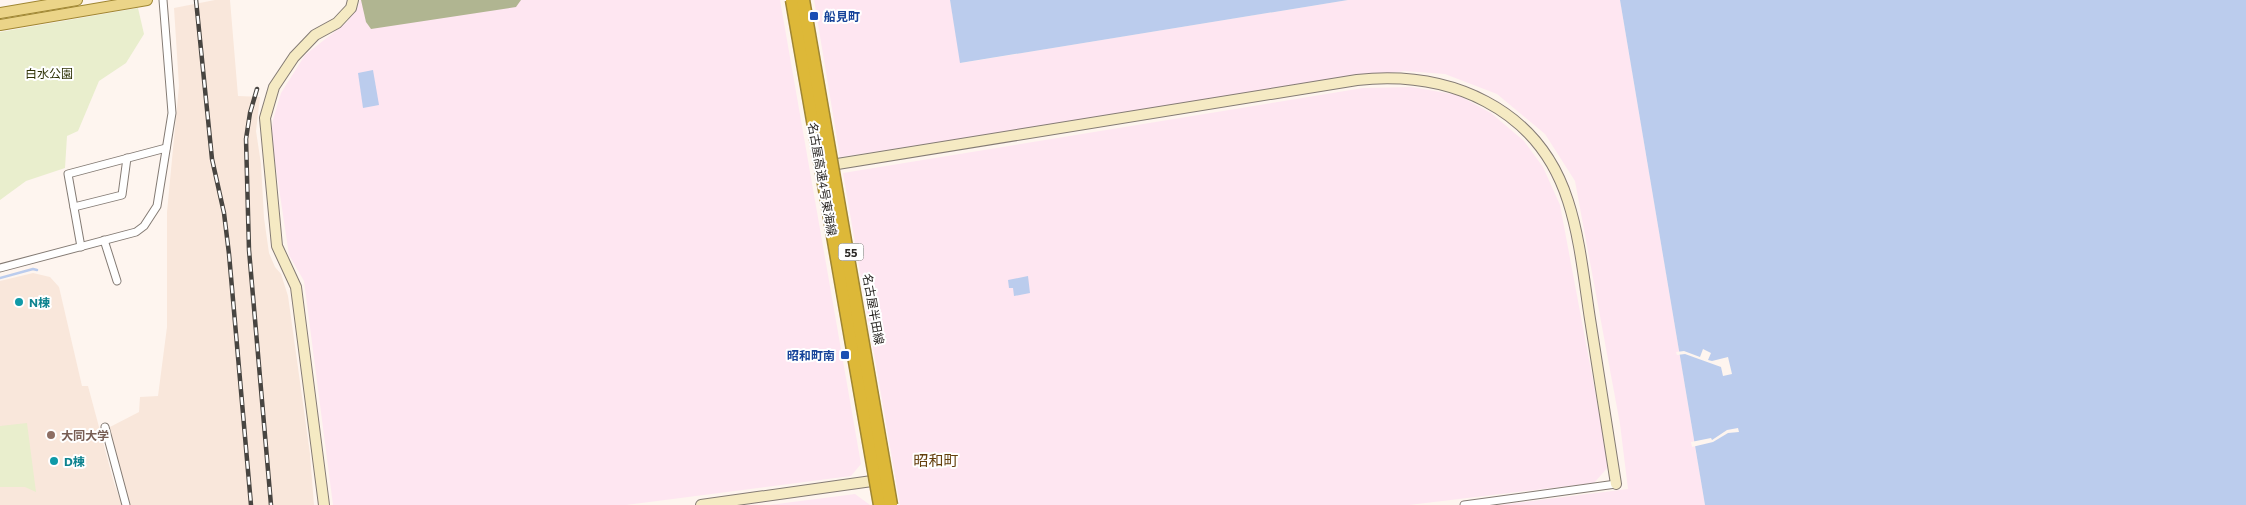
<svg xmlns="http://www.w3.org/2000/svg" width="2246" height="505" font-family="Commissioner,'Noto Sans JP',sans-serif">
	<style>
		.industrial { fill: #fee6f1 }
		.built { fill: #f9e7db }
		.green { fill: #e9eecd }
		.forest { fill: #b0b591 }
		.water { fill: #bbcced }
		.pier { fill: #fef5ef }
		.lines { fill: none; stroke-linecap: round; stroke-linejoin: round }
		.stream { stroke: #bbcced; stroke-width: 2.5 }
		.street-casing { stroke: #847b74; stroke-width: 9 }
		.secondary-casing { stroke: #847b74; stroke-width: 12 }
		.primary-casing { stroke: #9f8632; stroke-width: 12 }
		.street { stroke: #fff; stroke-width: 7 }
		.secondary { stroke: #f5eac3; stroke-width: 10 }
		.primary { stroke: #ebd488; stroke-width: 10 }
		.rail-casing { stroke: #484541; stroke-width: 4.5 }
		.rail { stroke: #fff; stroke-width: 2.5; stroke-dasharray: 8; stroke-linecap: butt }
		.highway-bridge-casing { stroke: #9f8632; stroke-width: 15; stroke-linecap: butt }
		.highway-bridge { stroke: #ddb838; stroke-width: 12 }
		.transit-dot { fill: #1a4fb4; stroke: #fff; stroke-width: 2 }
		.culture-dot { fill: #0f9aa8; stroke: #fff; stroke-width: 2 }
		.education-dot { fill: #8d6e63; stroke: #fff; stroke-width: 2 }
		.labels { text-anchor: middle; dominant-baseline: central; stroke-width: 4; stroke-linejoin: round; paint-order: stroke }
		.shield { fill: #fff; stroke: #6b6967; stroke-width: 1 }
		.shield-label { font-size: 11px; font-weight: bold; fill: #2c2926 }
		.transit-label { font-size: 12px; font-weight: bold; fill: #164399; stroke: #fff; text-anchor: start }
		.park-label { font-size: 12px; fill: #2f3306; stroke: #fff }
		.street-label { font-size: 12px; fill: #2c2926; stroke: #fff }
		.culture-label { font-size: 12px; font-weight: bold; fill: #0d838f; stroke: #fff; text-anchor: start }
		.education-label { font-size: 12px; font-weight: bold; fill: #785e54; stroke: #fff; text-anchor: start }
		.quarter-label { font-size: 15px; fill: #643f0d; stroke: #fff }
	</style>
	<rect width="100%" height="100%" fill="#fef5ef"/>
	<g class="industrial">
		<path d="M360 0H780L861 464 851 476 626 505H333L304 281 289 255 271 135 273 120 281 93 305 55 347 22 358 7Z"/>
		<path d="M814 0H950L961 63 1348 0H1620L1705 505H1499L1628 489 1620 424 1575 181 1545 134 1497 94 1445 74 1404 71 840 157Z"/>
		<path d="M1412 87 1458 95 1491 113 1524 141 1543 167 1560 205 1609 466 1594 483 1409 505H900L843 173 1363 88Z"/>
		<path d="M855 494 870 505H769Z"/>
	</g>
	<g class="built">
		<path d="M215 0H230L238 96 260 97 256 131 261 164 264 218 269 253 275 267 281 274 288 296 310 454 314 505H129L108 428 139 412 140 397 158 396 167 327V212L179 86 174 8Z"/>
		<path d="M33 273 50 277 59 287 82 386H88L114 483 122 505H0V281Z"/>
	</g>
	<g class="green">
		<path d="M138 8 144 34 126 63 99 81 78 131 67 136 65 168 26 181 0 200V32Z"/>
		<path d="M27 423 36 492 25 487H0V426Z"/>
	</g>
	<path class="forest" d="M361 0H521L516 7 371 29 366 22Z"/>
	<g class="water">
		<path d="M950 0H1348L960 63Z"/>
		<path d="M1620 0H2246V505H1705Z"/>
		<path d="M373 70 379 105 363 108 358 73Z"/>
		<path d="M1028 276 1030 293 1014 296 1013 288H1009L1008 280Z"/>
	</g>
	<g class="pier">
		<path d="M1703 349 1711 353 1708 360 1712 361 1728 357 1732 374 1723 376 1721 367 1685 354 1677 355 1676 352 1684 351 1700 357Z"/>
		<path d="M1738 428 1739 432 1728 433 1713 442 1692 447 1691 442 1711 438 1712 440 1727 430Z"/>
	</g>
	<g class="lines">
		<path class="stream" d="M0 278 33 269 37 270"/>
		<defs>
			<g id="street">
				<path d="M74 207 122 195 127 158"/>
				<path d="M104 240 117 281"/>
				<path d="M81 247 68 174 166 148"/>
				<path d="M0 268 136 232 144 226 157 206 172 113 163 0"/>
				<path d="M105 427 126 505"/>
				<path d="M1464 505 1616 484"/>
			</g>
			<g id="secondary">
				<path d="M825 166 1357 80C1449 70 1538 107 1568 201 1580 238 1584 280 1590 319 1599 374 1607 429 1616 484"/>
				<path d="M324 505 296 287 277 246 265 118 274 87 294 57 315 35 337 23 351 8 353 0"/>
				<path d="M701 505 872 481"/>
			</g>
			<g id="primary">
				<path d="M0 13 77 0"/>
				<path d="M0 25 147 0"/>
			</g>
		</defs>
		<use href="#street" class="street-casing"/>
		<use href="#secondary" class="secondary-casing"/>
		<use href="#primary" class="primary-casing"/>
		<use href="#street" class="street"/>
		<use href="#secondary" class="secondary"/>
		<use href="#primary" class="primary"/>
		<defs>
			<g id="rail">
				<path d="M196 0 212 159 224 213 229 254 251 505"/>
				<path d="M257 89 250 113 246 139 249 250 271 505"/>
			</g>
		</defs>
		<use href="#rail" class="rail-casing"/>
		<use href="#rail" class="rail"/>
		<defs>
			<g id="highway-bridge">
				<path d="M792 0 880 505"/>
				<path d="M803 0 891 505"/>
			</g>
		</defs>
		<use href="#highway-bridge" class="highway-bridge-casing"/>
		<use href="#highway-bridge" class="highway-bridge"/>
	</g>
	<g class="transit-dot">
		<rect x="809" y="11" width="10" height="10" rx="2.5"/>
		<rect x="840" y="350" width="10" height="10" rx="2.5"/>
	</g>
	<g class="culture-dot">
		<circle cx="19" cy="302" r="5"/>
		<circle cx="54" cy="461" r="5"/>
	</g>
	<circle class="education-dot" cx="51" cy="435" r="5"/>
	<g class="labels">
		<rect class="shield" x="838.5" y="243.5" width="25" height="17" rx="4"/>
		<g class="shield-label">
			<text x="851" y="252">55</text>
		</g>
		<g class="transit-label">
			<text x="824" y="16">船見町</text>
			<text x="835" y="355" text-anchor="end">昭和町南</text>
		</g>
		<g class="park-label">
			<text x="49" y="73">白水公園</text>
		</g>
		<g class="street-label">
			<text transform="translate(823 179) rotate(80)">名古屋高速4号東海線</text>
			<text transform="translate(874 309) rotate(80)">名古屋半田線</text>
		</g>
		<g class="culture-label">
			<text x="29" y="302">N棟</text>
			<text x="64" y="461">D棟</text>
		</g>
		<g class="education-label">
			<text x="61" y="435">大同大学</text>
		</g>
		<g class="quarter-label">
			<text x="936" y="460">昭和町</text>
		</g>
	</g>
</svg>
